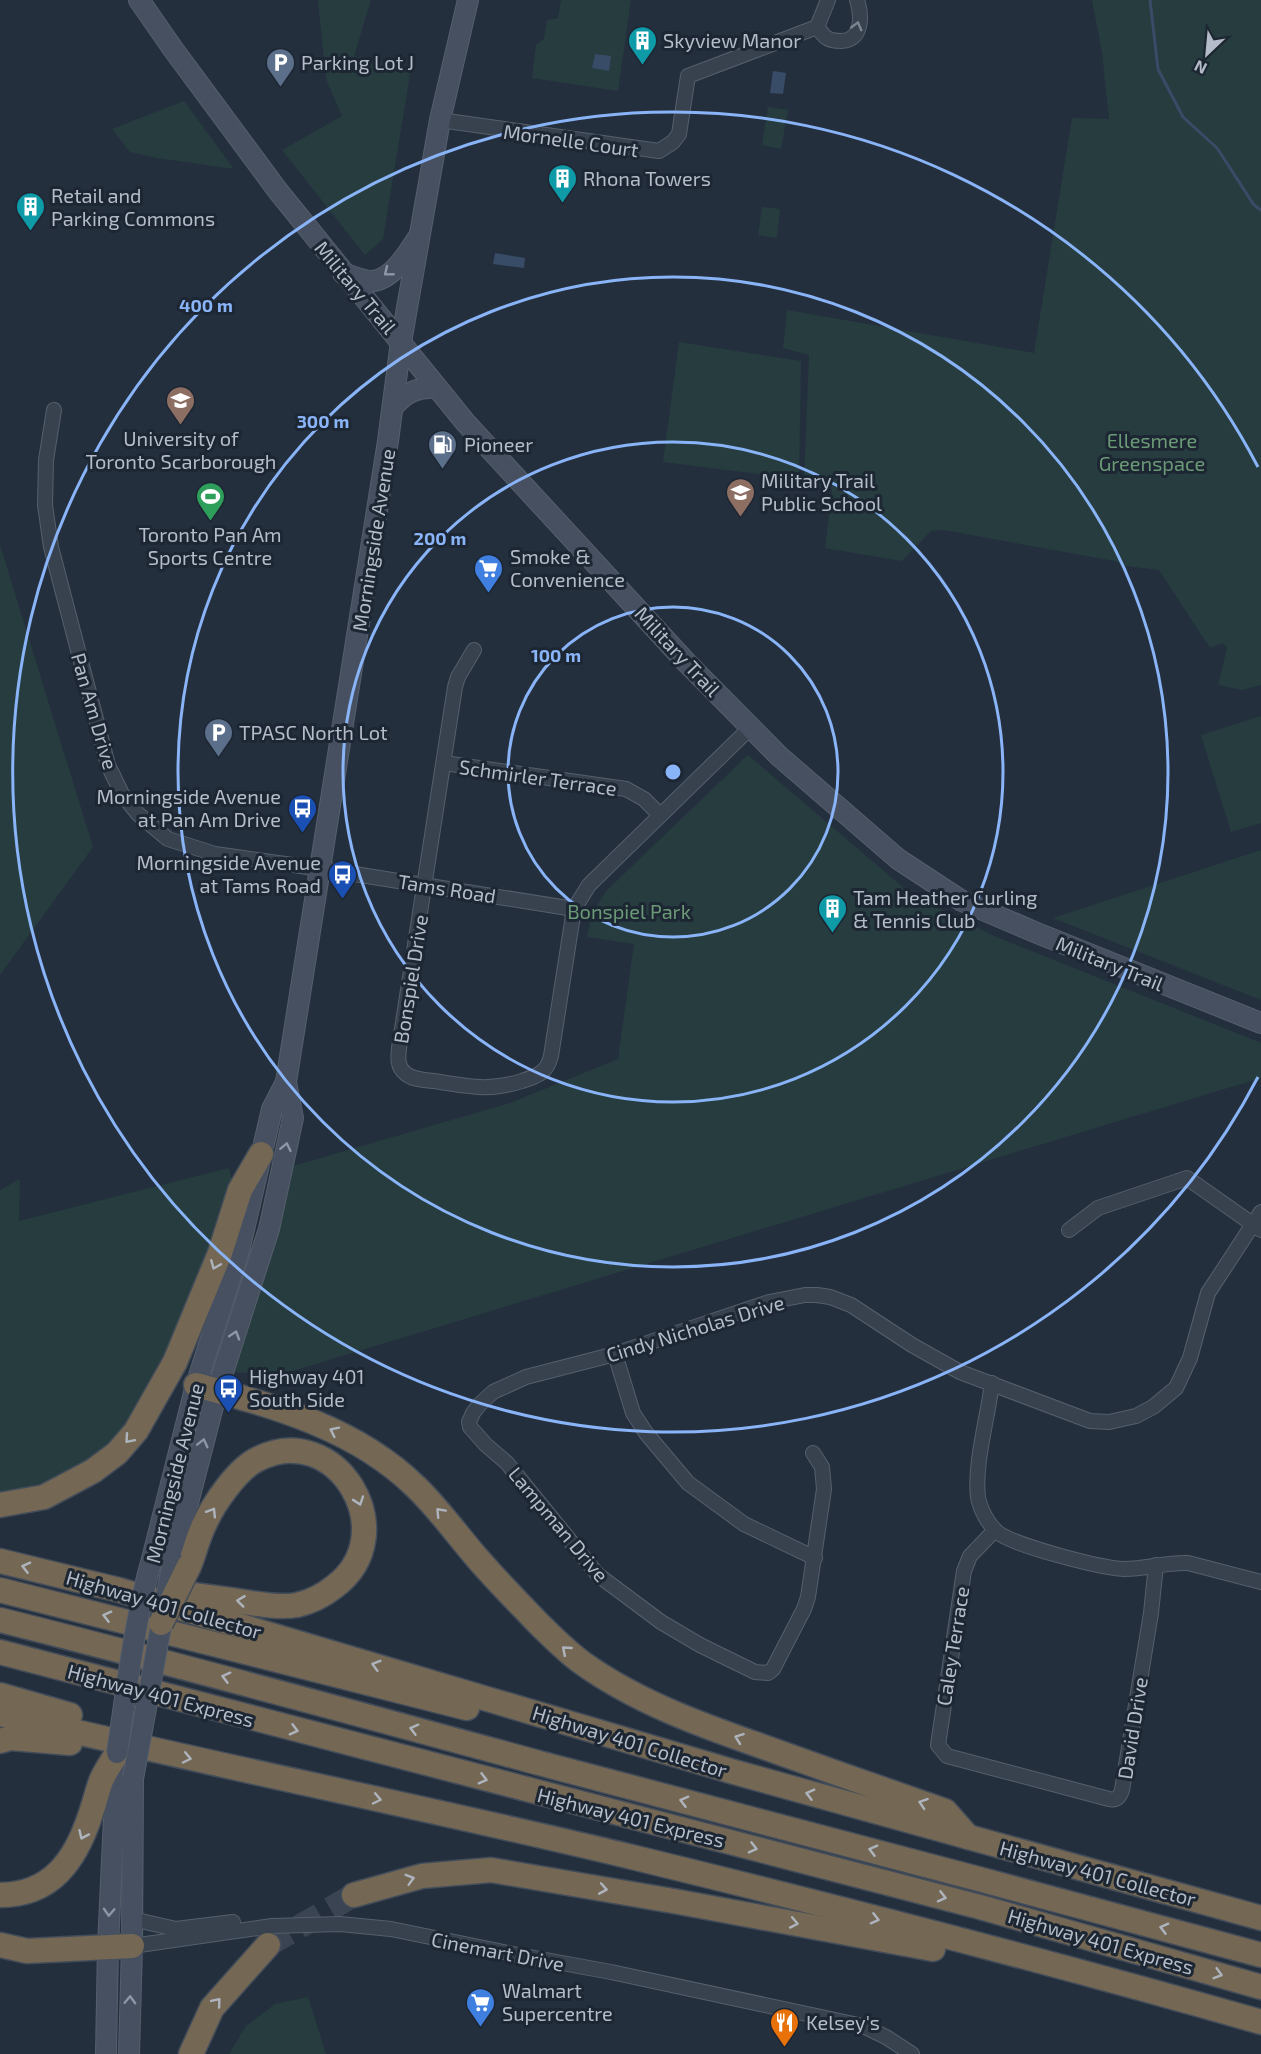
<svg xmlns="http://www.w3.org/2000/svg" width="1261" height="2054" font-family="'Exo 2',sans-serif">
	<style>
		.green { fill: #263c3f }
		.water { fill: #394c67 }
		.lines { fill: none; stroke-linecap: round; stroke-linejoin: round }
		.stream { stroke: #394c67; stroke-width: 3 }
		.highway-tunnel { stroke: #3a4453; stroke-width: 24; stroke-dasharray: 24 12; stroke-linecap: butt }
		.street-casing { stroke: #565f6c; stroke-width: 16 }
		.secondary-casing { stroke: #565f6c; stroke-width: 22 }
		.highway-casing { stroke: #434c59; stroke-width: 27 }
		.street { stroke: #38414e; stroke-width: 14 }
		.secondary { stroke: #465061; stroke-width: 20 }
		.highway { stroke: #746855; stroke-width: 24 }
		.secondary-bridge-casing { stroke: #565f6c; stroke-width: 22; stroke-linecap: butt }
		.highway-bridge-casing { stroke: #434c59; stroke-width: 27; stroke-linecap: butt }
		.secondary-bridge { stroke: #465061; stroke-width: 20 }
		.highway-bridge { stroke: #746855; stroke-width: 24 }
		.oneway { stroke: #7c8592 }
		.oneway2 { stroke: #8e96a5 }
		.oneway3 { stroke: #aeb4bd }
		.ring { fill: none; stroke: #8ab4f8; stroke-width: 3 }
		.labels { text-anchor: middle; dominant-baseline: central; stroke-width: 6; stroke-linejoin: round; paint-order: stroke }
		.poi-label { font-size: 20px; fill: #b4bcc9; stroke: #1d2633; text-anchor: start }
		.street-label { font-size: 20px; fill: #b4bcc9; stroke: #1d2633 }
		.park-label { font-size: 20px; fill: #6b9a76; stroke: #1d2633 }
		.centre { fill: #8ab4f8; stroke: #1d2633; stroke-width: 3 }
		.ring-label { font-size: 18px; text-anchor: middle; font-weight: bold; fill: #8ab4f8; stroke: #1d2633; stroke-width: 6; stroke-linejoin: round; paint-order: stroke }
	</style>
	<rect width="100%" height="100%" fill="#242f3e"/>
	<g class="green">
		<path d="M318 0H371L354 56 411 68 383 239 365 255 282 150 342 116 326 79Z"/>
		<path d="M561 0H631L618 91 532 78 536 45 544 39 547 20 558 18Z"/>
		<path d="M1092 0H1261V685L1242 690 1218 685 1227 648 1223 643 1210 648 1159 570 1126 566 1114 561 944 530 931 531 902 561 825 548 832 489 804 482 809 355 783 348 787 310 1034 353 1072 118 1109 119 1102 52Z"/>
		<path d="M184 101 234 169 157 158 130 152 112 129Z"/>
		<path d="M768 107 788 110 781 149 762 145Z"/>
		<path d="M762 207 780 209 777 238 758 235Z"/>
		<path d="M679 342 801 361 799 479 663 462Z"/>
		<path d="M0 545 93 847 0 975Z"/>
		<path d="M1261 716V823L1231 832 1201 735Z"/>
		<path d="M748 755 912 895 994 936 1261 1043V1078L279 1375 232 1372 293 1166 510 1103 618 1059 634 944 587 937 592 914 606 891Z"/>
		<path d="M1261 850V1000L1053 918Z"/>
		<path d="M229 1168 235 1195 162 1365 125 1430 63 1478 0 1494V1190L20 1179 19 1221Z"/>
		<path d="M308 1997 326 2054H229L246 2026 275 2004Z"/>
	</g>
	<g class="water">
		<path d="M595 54 611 56 609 71 592 68Z"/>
		<path d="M773 71 786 73 783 94 770 93Z"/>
		<path d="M495 253 525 258 524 268 493 264Z"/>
	</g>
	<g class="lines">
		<path class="stream" d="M1150 0 1158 69 1183 117 1217 148 1254 205 1261 210"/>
		<path class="highway-tunnel" d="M268 1945 354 1895"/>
		<defs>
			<g id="street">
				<path d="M828 0 817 27C820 30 823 36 827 38 830 40 837 41 841 41 863 41 862 15 857 0"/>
				<path d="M440 120 659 151 673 142 679 134 688 76 817 27"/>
				<path d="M54 410 46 460 45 505 51 547 108 765 122 794 138 814 168 839 215 854 342 872 574 909"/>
				<path d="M474 650 458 677 455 687 399 1048C398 1057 397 1067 405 1073 413 1081 430 1080 440 1082 471 1087 491 1091 522 1081 537 1076 547 1073 551 1056L574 909 589 885 750 728"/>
				<path d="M444 763 626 789 644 799 659 814"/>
				<path d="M1069 1230 1098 1208 1187 1178 1261 1230"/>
				<path d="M615 1354 633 1413 646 1433 688 1483 744 1524 815 1558"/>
				<path d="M992 1383C988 1417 974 1464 978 1497 980 1509 988 1524 997 1532 1015 1546 1101 1568 1124 1569 1146 1569 1167 1562 1188 1563L1261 1582"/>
				<path d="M813 1453 822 1467 824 1489 808 1597 804 1609 773 1669 768 1673 755 1672 700 1645 661 1622 598 1575 507 1463 486 1445 470 1427 469 1422 473 1413 479 1405 493 1392 526 1377 615 1354 769 1302 805 1295H817L830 1297 851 1305 912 1345 960 1372 1090 1421 1109 1422 1136 1416 1153 1407 1176 1388 1190 1358 1208 1293 1261 1212"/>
				<path d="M995 1530 970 1556 964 1571 938 1745 947 1756 1109 1799C1117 1801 1120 1796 1122 1790L1151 1613 1156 1565"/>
				<path d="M132 1919 176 1929 233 1922"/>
				<path d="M132 1946 272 1926 340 1924 391 1929 513 1954 611 1972 863 2026 886 2037 912 2054"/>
			</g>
			<g id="secondary">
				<path d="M139 0 173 49 278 191 465 422 686 662 779 756 898 859 962 901 1037 933 1261 1023"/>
				<path d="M343 273C352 276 362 281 372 281 392 280 407 254 417 239"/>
				<path d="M393 407C405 393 418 386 437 388"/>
				<path d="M152 1559 196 1385 239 1251 272 1109 286 1082"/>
				<path d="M173 1561 217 1391 269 1229 293 1118 286 1082 388 441 401 342 440 120 468 0"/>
				<path d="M106 2054 108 1946 117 1753"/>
				<path d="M129 2054 132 1946 133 1779"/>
			</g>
			<g id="highway">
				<path d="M196 1385C274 1406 356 1428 416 1487 439 1509 457 1535 478 1559 497 1581 517 1601 537 1622 551 1636 565 1650 581 1662 635 1701 698 1724 761 1746 822 1768 884 1790 945 1811L968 1837"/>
				<path d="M0 1505 44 1497 93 1471 117 1453 136 1431 175 1362 220 1253 240 1190 261 1154"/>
				<path d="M0 1561 119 1590 734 1772 1261 1918"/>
				<path d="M0 1590 467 1708"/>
				<path d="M171 1592C193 1595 216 1598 238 1601 257 1604 278 1608 297 1605 310 1602 324 1595 334 1587 406 1534 336 1417 256 1460 237 1470 214 1503 205 1523 198 1536 195 1552 189 1566"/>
				<path d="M0 1620C180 1665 359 1714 539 1763 779 1827 1021 1889 1261 1955"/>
				<path d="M0 1652 980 1907 1261 1987"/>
				<path d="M0 1695 70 1715"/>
				<path d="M0 1714C211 1765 425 1807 636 1858 845 1909 1054 1963 1261 2022"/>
				<path d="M0 1741 11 1738 70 1743"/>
				<path d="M0 1895C51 1895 75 1861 90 1816 94 1805 97 1792 101 1781 105 1771 112 1762 117 1753"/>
				<path d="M354 1895 422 1876 491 1870 679 1902 933 1949"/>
				<path d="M0 1945 27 1951 132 1946"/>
				<path d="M191 2054 212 2008 268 1945"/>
			</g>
		</defs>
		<use href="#street" class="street-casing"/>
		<use href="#secondary" class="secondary-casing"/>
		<use href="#highway" class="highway-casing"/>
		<use href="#street" class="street"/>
		<use href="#secondary" class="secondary"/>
		<use href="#highway" class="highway"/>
		<defs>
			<g id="secondary-bridge">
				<path d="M117 1753C127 1688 134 1622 152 1559"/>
				<path d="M133 1779 173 1561"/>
			</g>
			<path id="highway-bridge" d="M161 1623 189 1566"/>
		</defs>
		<use href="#secondary-bridge" class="secondary-bridge-casing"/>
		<use href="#highway-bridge" class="highway-bridge-casing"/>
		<use href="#secondary-bridge" class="secondary-bridge"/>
		<use href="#highway-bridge" class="highway-bridge"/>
	</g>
	<defs><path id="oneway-chevron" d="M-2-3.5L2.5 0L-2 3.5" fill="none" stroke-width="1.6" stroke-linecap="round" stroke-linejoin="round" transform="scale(1.5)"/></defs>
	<use class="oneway" href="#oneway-chevron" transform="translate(857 26) rotate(-75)"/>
	<g class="oneway2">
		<use href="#oneway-chevron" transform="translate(388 272) rotate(141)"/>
		<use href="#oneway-chevron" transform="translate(286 1147) rotate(-78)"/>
		<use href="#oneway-chevron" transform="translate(235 1335) rotate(-72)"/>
		<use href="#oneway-chevron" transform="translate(203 1443) rotate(-76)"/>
		<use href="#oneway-chevron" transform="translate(109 1912) rotate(93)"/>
		<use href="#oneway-chevron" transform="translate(130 2000) rotate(-88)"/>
	</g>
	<g class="oneway3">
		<use href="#oneway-chevron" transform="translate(215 1265) rotate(112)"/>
		<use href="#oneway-chevron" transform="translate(334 1431) rotate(-154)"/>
		<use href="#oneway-chevron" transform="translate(129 1439) rotate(131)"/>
		<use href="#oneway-chevron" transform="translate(359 1501) rotate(71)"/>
		<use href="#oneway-chevron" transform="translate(212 1512) rotate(-58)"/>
		<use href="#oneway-chevron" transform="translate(440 1512) rotate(-133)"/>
		<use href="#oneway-chevron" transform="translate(26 1567) rotate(-166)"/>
		<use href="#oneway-chevron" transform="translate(241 1601) rotate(-173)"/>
		<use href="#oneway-chevron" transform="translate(107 1616) rotate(-166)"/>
		<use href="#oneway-chevron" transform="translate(566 1650) rotate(-139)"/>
		<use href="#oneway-chevron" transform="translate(376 1665) rotate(-164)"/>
		<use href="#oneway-chevron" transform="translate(226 1677) rotate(-165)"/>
		<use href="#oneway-chevron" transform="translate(414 1729) rotate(-165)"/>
		<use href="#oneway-chevron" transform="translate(294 1730) rotate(15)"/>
		<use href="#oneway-chevron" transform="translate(739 1738) rotate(-160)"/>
		<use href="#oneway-chevron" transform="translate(187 1758) rotate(12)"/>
		<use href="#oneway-chevron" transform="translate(483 1779) rotate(15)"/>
		<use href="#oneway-chevron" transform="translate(810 1794) rotate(-165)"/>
		<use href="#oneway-chevron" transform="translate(377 1799) rotate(12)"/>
		<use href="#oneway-chevron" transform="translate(684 1801) rotate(-165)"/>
		<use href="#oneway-chevron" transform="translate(923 1803) rotate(-161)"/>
		<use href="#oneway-chevron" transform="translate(83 1835) rotate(114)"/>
		<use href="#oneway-chevron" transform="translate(753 1848) rotate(14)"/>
		<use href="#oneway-chevron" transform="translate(873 1850) rotate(-165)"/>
		<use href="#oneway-chevron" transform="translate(410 1879) rotate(-16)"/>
		<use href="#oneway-chevron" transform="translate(603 1889) rotate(10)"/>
		<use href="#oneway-chevron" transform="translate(942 1897) rotate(14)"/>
		<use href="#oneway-chevron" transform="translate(875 1919) rotate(14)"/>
		<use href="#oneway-chevron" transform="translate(794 1923) rotate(11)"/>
		<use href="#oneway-chevron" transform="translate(1164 1928) rotate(-165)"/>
		<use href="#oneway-chevron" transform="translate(1218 1974) rotate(16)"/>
		<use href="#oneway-chevron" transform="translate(217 2002) rotate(-50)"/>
	</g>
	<g class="ring">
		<circle cx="673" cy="772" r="165"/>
		<circle cx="673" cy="772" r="330"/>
		<circle cx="673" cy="772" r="495"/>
		<path d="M1258 1077A660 660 0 1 1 1258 467"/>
	</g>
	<defs>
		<symbol id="building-pin" viewBox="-11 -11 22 30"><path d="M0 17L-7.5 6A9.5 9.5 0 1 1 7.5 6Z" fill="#0f9aa8" stroke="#1d2633"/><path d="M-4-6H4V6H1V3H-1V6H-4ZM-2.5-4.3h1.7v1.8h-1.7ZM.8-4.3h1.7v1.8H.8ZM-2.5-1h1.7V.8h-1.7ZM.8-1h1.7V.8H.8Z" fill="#fff"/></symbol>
		<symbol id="parking-pin" viewBox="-11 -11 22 30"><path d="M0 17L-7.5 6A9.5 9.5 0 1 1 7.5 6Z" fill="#5c6f8a" stroke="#1d2633"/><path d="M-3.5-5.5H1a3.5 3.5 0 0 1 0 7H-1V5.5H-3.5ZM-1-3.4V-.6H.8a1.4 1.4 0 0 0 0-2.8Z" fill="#fff"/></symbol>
		<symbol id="university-pin" viewBox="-11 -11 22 30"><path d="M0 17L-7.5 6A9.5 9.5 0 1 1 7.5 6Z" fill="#8d6e63" stroke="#1d2633"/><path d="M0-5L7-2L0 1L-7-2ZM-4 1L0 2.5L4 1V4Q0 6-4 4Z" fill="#fff"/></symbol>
		<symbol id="fuel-pin" viewBox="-11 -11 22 30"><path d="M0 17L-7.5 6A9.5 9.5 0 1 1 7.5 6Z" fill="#5c6f8a" stroke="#1d2633"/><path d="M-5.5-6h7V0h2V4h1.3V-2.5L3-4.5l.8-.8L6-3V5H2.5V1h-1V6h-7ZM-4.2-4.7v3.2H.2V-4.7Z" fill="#fff"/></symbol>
		<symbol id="school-pin" viewBox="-11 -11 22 30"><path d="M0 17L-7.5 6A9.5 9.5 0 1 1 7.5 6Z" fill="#8d6e63" stroke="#1d2633"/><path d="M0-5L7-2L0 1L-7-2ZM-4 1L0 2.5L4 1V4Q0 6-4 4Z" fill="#fff"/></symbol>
		<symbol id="stadium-pin" viewBox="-11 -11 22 30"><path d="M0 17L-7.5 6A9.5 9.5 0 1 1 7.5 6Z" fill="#2e9e5b" stroke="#1d2633"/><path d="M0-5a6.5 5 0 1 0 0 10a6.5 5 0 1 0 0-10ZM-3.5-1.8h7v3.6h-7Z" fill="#fff"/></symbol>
		<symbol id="supermarket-pin" viewBox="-11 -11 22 30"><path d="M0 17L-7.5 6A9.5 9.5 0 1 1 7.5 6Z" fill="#3f7fe0" stroke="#1d2633"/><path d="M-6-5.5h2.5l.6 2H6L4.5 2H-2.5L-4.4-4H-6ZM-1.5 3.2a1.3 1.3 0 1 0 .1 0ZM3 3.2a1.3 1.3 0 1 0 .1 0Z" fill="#fff"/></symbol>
		<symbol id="bus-pin" viewBox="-11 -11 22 30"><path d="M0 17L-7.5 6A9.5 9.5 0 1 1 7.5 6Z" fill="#1a4fb4" stroke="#1d2633"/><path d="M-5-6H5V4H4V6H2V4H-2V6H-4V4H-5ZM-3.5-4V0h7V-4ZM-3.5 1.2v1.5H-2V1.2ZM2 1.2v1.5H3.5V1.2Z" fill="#fff"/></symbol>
		<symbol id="restaurant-pin" viewBox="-11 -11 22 30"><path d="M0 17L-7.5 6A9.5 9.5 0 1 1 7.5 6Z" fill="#e8710a" stroke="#1d2633"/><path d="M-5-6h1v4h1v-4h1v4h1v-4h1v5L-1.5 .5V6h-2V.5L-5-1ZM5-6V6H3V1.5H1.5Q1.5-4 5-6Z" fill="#fff"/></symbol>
	</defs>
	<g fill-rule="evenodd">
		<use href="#building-pin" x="626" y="24" width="33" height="45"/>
		<use href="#parking-pin" x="264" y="46" width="33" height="45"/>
		<use href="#building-pin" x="546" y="162" width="33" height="45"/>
		<use href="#building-pin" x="14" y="190" width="33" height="45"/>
		<use href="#university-pin" x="164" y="384" width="33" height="45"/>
		<use href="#fuel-pin" x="426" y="428" width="33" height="45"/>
		<use href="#school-pin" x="724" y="476" width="33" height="45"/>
		<use href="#stadium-pin" x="194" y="480" width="33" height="45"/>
		<use href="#supermarket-pin" x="472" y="552" width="33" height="45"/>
		<use href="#parking-pin" x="202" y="716" width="33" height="45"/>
		<use href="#bus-pin" x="286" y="792" width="33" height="45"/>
		<use href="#bus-pin" x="326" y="858" width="33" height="45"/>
		<use href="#building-pin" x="816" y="892" width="33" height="45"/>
		<use href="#bus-pin" x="212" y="1372" width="33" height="45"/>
		<use href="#supermarket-pin" x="464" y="1986" width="33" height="45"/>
		<use href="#restaurant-pin" x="768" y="2006" width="33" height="45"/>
	</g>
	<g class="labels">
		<g class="poi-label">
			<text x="663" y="40">Skyview Manor</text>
			<text x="301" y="62">Parking Lot J</text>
			<text x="583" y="178">Rhona Towers</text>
			<text x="51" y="195">Retail and<tspan x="51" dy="23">Parking Commons</tspan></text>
			<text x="181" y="438" text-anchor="middle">University of<tspan x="181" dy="23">Toronto Scarborough</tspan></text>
			<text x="464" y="444">Pioneer</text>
			<text x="761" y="480">Military Trail<tspan x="761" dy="23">Public School</tspan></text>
			<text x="210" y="534" text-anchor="middle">Toronto Pan Am<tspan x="210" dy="23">Sports Centre</tspan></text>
			<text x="510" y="556">Smoke &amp;<tspan x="510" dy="23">Convenience</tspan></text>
			<text x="239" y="732">TPASC North Lot</text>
			<text x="281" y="796" text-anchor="end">Morningside Avenue<tspan x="281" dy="23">at Pan Am Drive</tspan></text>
			<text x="321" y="862" text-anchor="end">Morningside Avenue<tspan x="321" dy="23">at Tams Road</tspan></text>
			<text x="853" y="897">Tam Heather Curling<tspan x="853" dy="23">&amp; Tennis Club</tspan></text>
			<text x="249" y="1376">Highway 401<tspan x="249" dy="23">South Side</tspan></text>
			<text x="502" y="1990">Walmart<tspan x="502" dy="23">Supercentre</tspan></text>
			<text x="806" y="2022">Kelsey's</text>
		</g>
		<g class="street-label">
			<text transform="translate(571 140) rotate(8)">Mornelle Court</text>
			<text transform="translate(356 287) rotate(50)">Military Trail</text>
			<text transform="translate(373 540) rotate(-81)">Morningside Avenue</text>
			<text transform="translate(678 651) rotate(47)">Military Trail</text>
			<text transform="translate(95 711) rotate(74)">Pan Am Drive</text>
			<text transform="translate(538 777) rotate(8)">Schmirler Terrace</text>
			<text transform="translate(447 888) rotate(9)">Tams Road</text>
			<text transform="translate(1110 963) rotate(22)">Military Trail</text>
			<text transform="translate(410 979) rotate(-81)">Bonspiel Drive</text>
			<text transform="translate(695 1328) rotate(-17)">Cindy Nicholas Drive</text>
			<text transform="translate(174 1473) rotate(-76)">Morningside Avenue</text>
			<text transform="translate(559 1524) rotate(50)">Lampman Drive</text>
			<text transform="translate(164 1604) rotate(16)">Highway 401 Collector</text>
			<text transform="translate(952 1646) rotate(-81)">Caley Terrace</text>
			<text transform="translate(161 1695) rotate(15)">Highway 401 Express</text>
			<text transform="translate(1132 1728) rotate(-81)">David Drive</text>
			<text transform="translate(630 1741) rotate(17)">Highway 401 Collector</text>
			<text transform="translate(631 1817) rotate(14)">Highway 401 Express</text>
			<text transform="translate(1098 1873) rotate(15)">Highway 401 Collector</text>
			<text transform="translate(1101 1941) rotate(16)">Highway 401 Express</text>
			<text transform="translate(498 1951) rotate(11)">Cinemart Drive</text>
		</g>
		<g class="park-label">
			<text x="1152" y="440">Ellesmere<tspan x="1152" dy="23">Greenspace</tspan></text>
			<text x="629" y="911">Bonspiel Park</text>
		</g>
	</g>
	<circle cx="673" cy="772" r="9" class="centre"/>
	<g class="ring-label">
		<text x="206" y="312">400 m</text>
		<text x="323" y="428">300 m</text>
		<text x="440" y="545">200 m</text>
		<text x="556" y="662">100 m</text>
	</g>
	<g transform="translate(1207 54) rotate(206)" stroke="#1d2633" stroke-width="4.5" paint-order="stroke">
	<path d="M0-4.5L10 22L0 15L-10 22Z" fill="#b4bcc9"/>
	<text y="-9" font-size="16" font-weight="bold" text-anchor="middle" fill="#b4bcc9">N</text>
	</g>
</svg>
